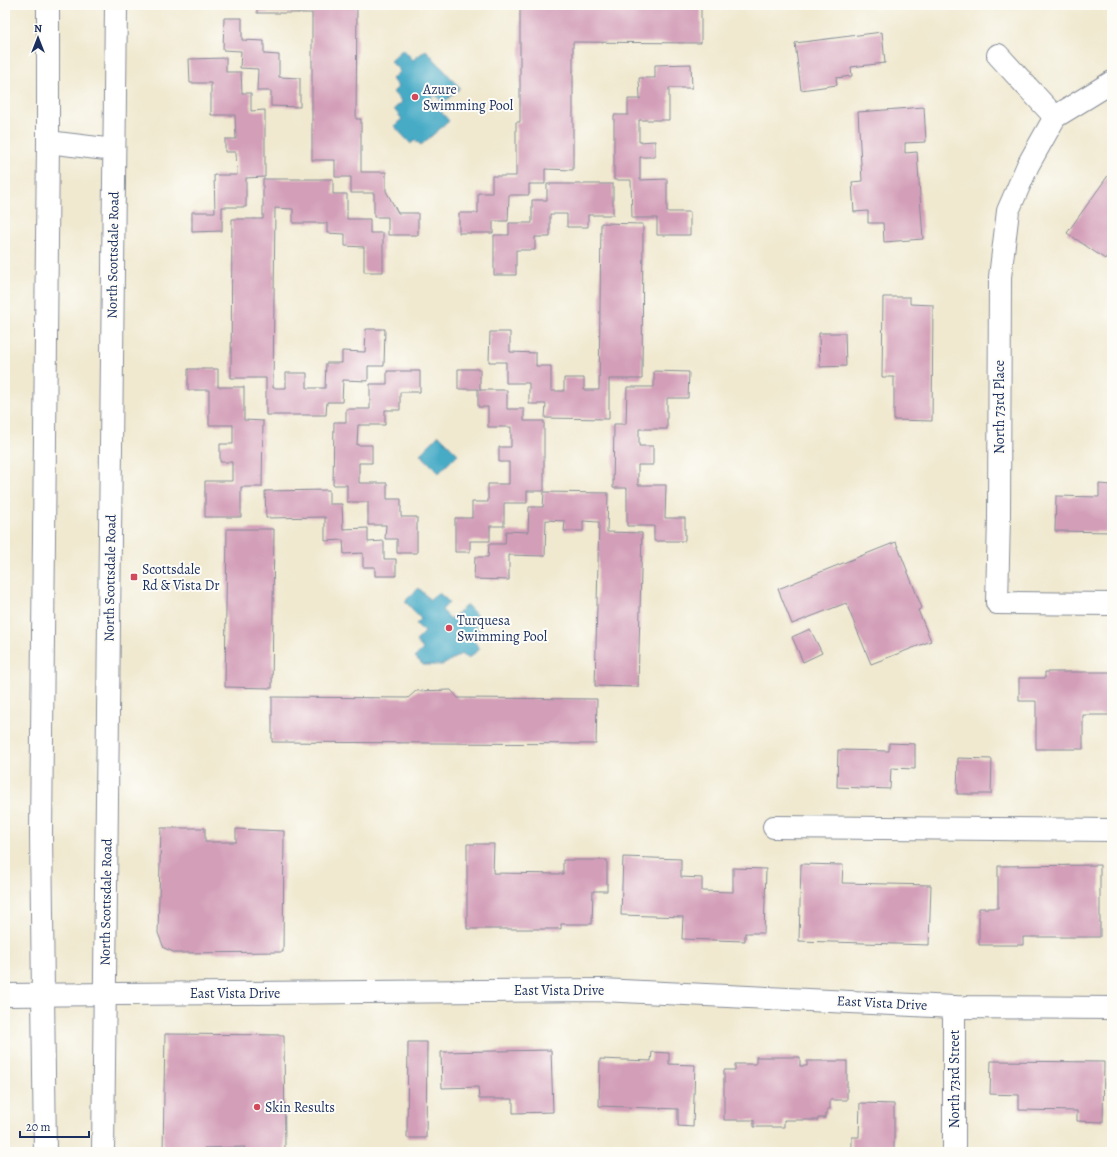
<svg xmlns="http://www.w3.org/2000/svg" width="1117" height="1157" font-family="Alegreya,serif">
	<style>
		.water { fill: #46abc6; stroke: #306d92 }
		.building { fill: #d39eb8 }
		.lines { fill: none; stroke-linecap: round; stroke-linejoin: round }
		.minor-casing { stroke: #868c97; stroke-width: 24 }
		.major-casing { stroke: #868c97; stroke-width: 24 }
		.minor { stroke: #fff; stroke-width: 22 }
		.major { stroke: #fff; stroke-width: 22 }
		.poi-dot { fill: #d1495b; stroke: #fdfcf7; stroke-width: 1.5 }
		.labels { text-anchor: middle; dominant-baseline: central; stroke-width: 4; stroke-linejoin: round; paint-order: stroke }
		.poi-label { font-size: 14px; fill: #1b2f5e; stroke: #fdfcf7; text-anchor: start }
		.street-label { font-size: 14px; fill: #1b2f5e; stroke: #fdfcf7 }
	</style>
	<rect width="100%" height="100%" fill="#fdfcf7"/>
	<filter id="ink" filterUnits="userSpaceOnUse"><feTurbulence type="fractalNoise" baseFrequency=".025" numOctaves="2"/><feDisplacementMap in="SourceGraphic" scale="8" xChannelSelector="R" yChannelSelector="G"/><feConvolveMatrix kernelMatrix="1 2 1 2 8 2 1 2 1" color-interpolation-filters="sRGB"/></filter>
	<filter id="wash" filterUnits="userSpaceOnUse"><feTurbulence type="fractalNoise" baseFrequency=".012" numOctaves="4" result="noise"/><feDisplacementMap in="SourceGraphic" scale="16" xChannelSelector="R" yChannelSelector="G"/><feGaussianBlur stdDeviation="0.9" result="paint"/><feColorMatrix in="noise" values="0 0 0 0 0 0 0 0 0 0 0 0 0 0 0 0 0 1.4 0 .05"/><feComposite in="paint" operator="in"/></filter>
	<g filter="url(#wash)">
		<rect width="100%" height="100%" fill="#f0e9d0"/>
		<g class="water">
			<path d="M403 49 413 60 426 50 460 88 443 103 435 95 430 99 449 121 421 145 415 140 411 144 394 126 402 119 394 109 402 102 393 92 398 87 392 79 400 71 390 61Z"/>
			<path d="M439 435 458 454 439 473 420 454Z"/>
			<path d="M419 588 430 600 439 593 449 602 442 610 451 619 467 605 480 619 474 624 481 632 473 640 480 649 468 658 461 654 443 665H423L415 657 423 649 416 641 425 632 416 624 421 619 405 601Z"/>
		</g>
		<g id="blocks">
			<g class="building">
				<path d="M257 5H357L356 119H361V172H386V191L398 213H418V235H388V217H374V193H351V177H335V160H312V13H257Z"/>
				<path d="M520 5H701V43L573 42V170L545 169V184H529V195H509L508 221H493V233H459V213H478V193H492V176H516V122H520Z"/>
				<path d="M224 18H242V40L264 41V54L279 55V77L300 78V107L271 106V91H257L258 69 240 68 241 51 223 50Z"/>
				<path d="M882 32 885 63 851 67 852 76 836 78 837 85 801 90 795 43Z"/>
				<path d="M226 58V72H241L242 93H251V111L265 110V177L246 178V207H222V231L192 232V212H215L214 175H237L236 152H225V139H236L235 115H211V83H190L189 59Z"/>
				<path d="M691 64 692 88H669V120H639V142L655 141V157H640V180L667 179V212H690V235H657V218H632L631 180H614V115H628V99H640L639 78H655V65Z"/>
				<path d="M924 107 926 142 905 143V153L917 152 923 239 884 242 883 223H868V211L854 212 852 182 862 181 858 112Z"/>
				<path d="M1112 170V248L1105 259 1067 233Z"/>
				<path d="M263 179H333V194H347V219H370V233H383V272H364V247L345 246V234L327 233V223H293V209L275 208 273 388H286V373H307V388H325L326 363H342V351L365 352 366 329H385L384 366H368V381L343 380 342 402H327L326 415H266V378H231L232 219H263Z"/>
				<path d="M547 184H613V215H588V227H567V214H550V237H535V250H516V275H494V235H509V223H532V200H547Z"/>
				<path d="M601 223 643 224 642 379H609V419L545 418 546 404H529V383H506V362H489L490 332H510V352L536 353V366H551V391H564V378H584V390H599Z"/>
				<path d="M883 297H910V304L933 305 932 421 894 420V377H882Z"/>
				<path d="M819 333H845L846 366 820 367Z"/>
				<path d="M188 369H218V387H244V420L263 421 262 487H241V517H205V481H232V462H220V444H233V425H209V390H188Z"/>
				<path d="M458 369H480V390H507V409H524V421H544V491H527V503H504V526H490V541H470V552H455V518H472V502H488V484H509V462H499V447H511V427H488V407H478V389H458Z"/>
				<path d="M387 371H420V392H400V410H385V425H358L357 445H372V463H359V483H387V499H401V517H417V553H397V539H385L386 525H368V502H347V485H333L334 422H346V409H370V384H387Z"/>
				<path d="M654 371 689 372 688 398H667V429H639V446H653V465H638V485H666L665 518H685V541H654V526H627V488H613L614 424H626L627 387H654Z"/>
				<path d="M1099 484 1112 485V532L1055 531 1056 496 1099 497Z"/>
				<path d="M329 490V504H342L343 529 368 528V542L384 541V559H396V576H375V567H363V553L344 554 343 540 325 541V517L266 518 265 491Z"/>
				<path d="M544 492 608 493 607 532 642 533 638 687 595 686 599 522 583 521V531H564L565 521 546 520 545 556 509 555V580L474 579 475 557H488L489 544H505L506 531 528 532 529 507H543Z"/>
				<path d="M227 529H274L272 688 225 687Z"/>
				<path d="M896 542 922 608 918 610 931 641 871 664 846 603 792 624 778 589Z"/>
				<path d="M810 629 822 653 803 662 792 637Z"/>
				<path d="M1045 672H1112V715H1083V749H1036V701H1019V678H1045Z"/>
				<path d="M451 690 458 698 597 699 596 744 272 742V697L408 698 416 691Z"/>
				<path d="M889 743 915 744V769L891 768 890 789 837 787 838 750 889 751Z"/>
				<path d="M958 758 992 759 991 794H957Z"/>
				<path d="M161 828H205V842H236V829L284 831 283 952 176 953 164 948 158 933Z"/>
				<path d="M467 844H494L493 873 563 874V860H607V891H593L592 924H561V929H467Z"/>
				<path d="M623 857 681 859V877L702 878V891L733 892V868L766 869 764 933H745V941L682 939 683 917 621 915Z"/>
				<path d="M801 864 843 865 842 883 931 885 929 945 799 941Z"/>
				<path d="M1100 865V937H1023V945H979V908H998V866Z"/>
				<path d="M165 1034 284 1035 285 1152H244L245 1147 204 1148V1152H163Z"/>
				<path d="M408 1042H427L426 1138H407Z"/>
				<path d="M551 1050 553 1112 513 1113V1099H479L478 1087 442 1088 441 1052Z"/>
				<path d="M652 1052 669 1053V1064L695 1065 693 1127 678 1126V1109L599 1106 600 1059 651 1061Z"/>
				<path d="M756 1057H800V1066H807V1061H847V1100H830V1109H827V1114H825V1118H818V1120H784V1127H754V1120H724V1070H735V1064H756Z"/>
				<path d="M991 1061 1104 1062 1103 1122 1077 1121V1111L1019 1110V1095L990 1094Z"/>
				<path d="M860 1103 894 1104V1152H852V1137H859Z"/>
			</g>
		</g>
	</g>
	<g filter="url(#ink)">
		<use href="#blocks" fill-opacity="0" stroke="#868c97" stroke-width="1"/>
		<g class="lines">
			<defs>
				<g id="minor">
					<path d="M998 55 1055 117"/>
					<path d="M1112 82 1055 117 1028 165 1008 211 1000 277 999 517 997 603 1112 604"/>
					<path d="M774 827 1112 830"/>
					<path d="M5 995 601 990 954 1007 1112 1008"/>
					<path d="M954 1152V1007"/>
				</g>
				<g id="major">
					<path d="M48 142 114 150"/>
					<path d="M45 1152 41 834 48 142V5"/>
					<path d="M103 1152 116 5"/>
				</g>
			</defs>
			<use href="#minor" class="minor-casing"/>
			<use href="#major" class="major-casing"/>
			<use href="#minor" class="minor"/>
			<use href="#major" class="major"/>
		</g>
	</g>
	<g class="poi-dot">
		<circle cx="415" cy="97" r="4"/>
		<rect x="130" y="573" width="8" height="8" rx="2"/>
		<circle cx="449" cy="628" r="4"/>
		<circle cx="257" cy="1107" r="4"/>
	</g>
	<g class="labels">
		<g class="poi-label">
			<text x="423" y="89">Azure<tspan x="423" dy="16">Swimming Pool</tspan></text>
			<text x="142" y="569">Scottsdale<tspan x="142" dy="16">Rd &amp; Vista Dr</tspan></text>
			<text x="457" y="620">Turquesa<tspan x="457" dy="16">Swimming Pool</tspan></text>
			<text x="265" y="1107">Skin Results</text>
		</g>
		<g class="street-label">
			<text transform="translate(113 255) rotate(-89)">North Scottsdale Road</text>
			<text transform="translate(999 407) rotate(-90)">North 73rd Place</text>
			<text transform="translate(110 578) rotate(-89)">North Scottsdale Road</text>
			<text transform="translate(106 902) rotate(-89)">North Scottsdale Road</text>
			<text x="559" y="990">East Vista Drive</text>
			<text x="235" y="993">East Vista Drive</text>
			<text transform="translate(882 1003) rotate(3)">East Vista Drive</text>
			<text transform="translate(954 1079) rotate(-90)">North 73rd Street</text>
		</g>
	</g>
	<rect width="1117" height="1157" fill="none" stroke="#fdfcf7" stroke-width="20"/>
	<g transform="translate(38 38)" stroke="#fdfcf7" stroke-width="3" paint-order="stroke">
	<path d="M0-3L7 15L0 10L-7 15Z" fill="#1b2f5e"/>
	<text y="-6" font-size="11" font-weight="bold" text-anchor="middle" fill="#1b2f5e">N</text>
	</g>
	<path d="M20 1131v6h69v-6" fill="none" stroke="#1b2f5e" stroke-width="2"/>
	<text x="26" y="1131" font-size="12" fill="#1b2f5e" stroke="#fdfcf7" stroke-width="3" paint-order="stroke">20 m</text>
</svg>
